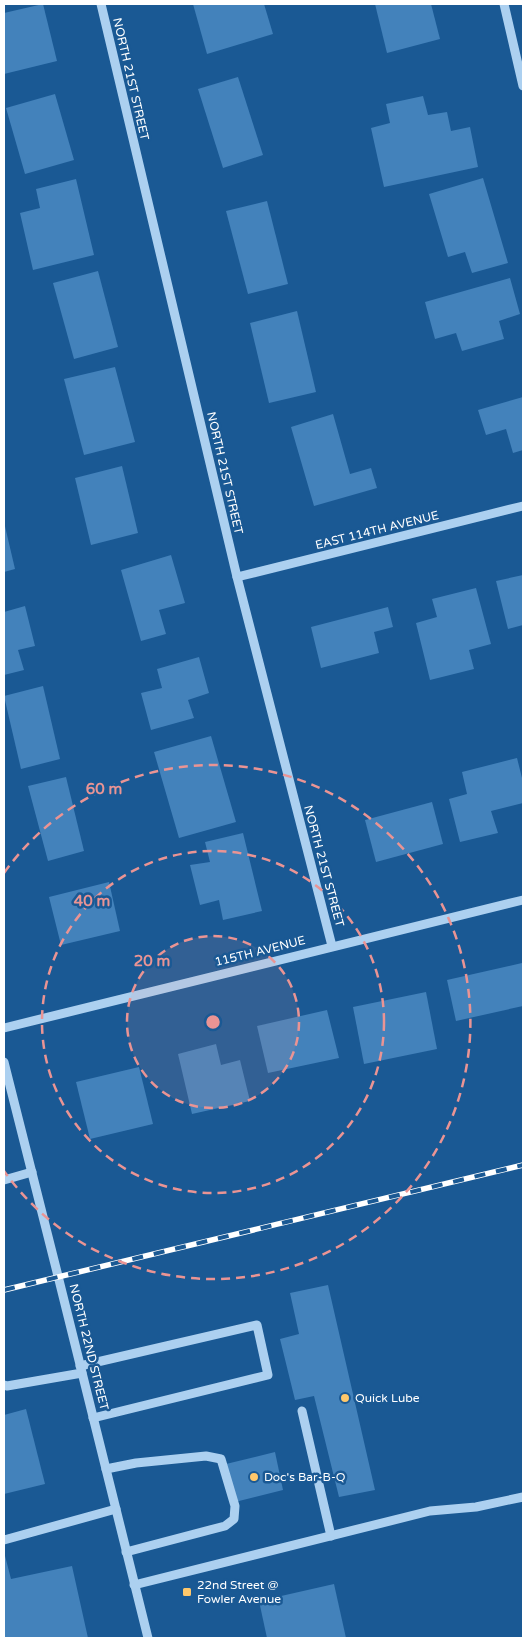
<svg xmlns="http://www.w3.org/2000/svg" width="527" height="1642" font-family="'Varela Round',sans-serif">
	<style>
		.building { fill: #4382bb }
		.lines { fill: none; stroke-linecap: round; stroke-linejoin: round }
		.minor { stroke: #acd0f0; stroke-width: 9 }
		.rail-casing { stroke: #fff; stroke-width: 5.5 }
		.rail { stroke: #1a5994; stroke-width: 4; stroke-dasharray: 11; stroke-linecap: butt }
		.ring { fill: none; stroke: #ea9494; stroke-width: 2.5; stroke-dasharray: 9 6 }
		.poi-dot { fill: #ffc86b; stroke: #1a5994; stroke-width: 2 }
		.labels { text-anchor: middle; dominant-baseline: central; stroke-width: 5; stroke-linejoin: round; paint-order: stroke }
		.street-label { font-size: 12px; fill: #fff; stroke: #1a5994 }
		.poi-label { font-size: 12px; fill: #fff; stroke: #1a5994; text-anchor: start }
		.centre { fill: #ea9494; stroke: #1a5994; stroke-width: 2.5 }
		.ring-label { font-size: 15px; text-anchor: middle; font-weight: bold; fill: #ea9494; stroke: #1a5994; stroke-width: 5; stroke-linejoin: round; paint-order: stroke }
	</style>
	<rect width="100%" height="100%" fill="#1a5994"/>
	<g class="building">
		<path d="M43 4 57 61 4 74V13Z"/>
		<path d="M193 4H264L273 34 207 54Z"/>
		<path d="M375 4H431L440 39 387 53Z"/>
		<path d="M238 77 263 155 223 168 198 89Z"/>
		<path d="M55 94 74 160 25 174 6 108Z"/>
		<path d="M423 96 428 115 447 112 451 131 470 127 478 167 384 187 371 128 390 123 386 104Z"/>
		<path d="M483 178 508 263 472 273 465 252 448 257 429 194Z"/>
		<path d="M76 179 94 255 33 270 20 213 40 208 36 189Z"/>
		<path d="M267 201 288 284 248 294 226 211Z"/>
		<path d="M98 271 118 347 74 359 53 283Z"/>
		<path d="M510 278 520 314 499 321 504 339 462 351 456 333 435 339 425 302Z"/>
		<path d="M297 311 316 392 269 403 250 323Z"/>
		<path d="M115 367 135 442 84 455 64 379Z"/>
		<path d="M523 397V450L513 453 506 429 486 435 478 410Z"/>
		<path d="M333 414 350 474 371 468 377 488 314 506 291 427Z"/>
		<path d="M122 466 138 533 91 545 75 478Z"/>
		<path d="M4 522 15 569 4 572Z"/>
		<path d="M171 555 185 603 159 610 166 634 141 641 121 570Z"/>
		<path d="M523 575V625L508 629 496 581Z"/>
		<path d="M476 588 491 644 469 650 474 669 430 680 416 623 437 617 432 599Z"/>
		<path d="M25 606 35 646 18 650 24 670 4 675V612Z"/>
		<path d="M388 607 393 627 374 632 379 653 321 668 311 627Z"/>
		<path d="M199 657 209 693 188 700 194 718 151 730 141 693 162 688 157 669Z"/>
		<path d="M43 686 60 759 21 769 4 696Z"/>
		<path d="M211 736 236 822 179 838 154 752Z"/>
		<path d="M517 758 523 782V803L491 811 498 833 460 842 449 799 467 794 462 772Z"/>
		<path d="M66 777 84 851 48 861 28 786Z"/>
		<path d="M432 802 443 844 376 862 365 820Z"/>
		<path d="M243 833 262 911 223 920 219 900 200 905 190 865 210 862 205 842Z"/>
		<path d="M109 882 120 931 61 945 49 897Z"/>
		<path d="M522 963 523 970V1006L456 1021 447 980Z"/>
		<path d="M426 992 437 1049 364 1064 353 1007Z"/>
		<path d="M327 1010 339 1058 268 1073 257 1026Z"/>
		<path d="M216 1044 221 1065 240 1060 250 1101 192 1114 178 1054Z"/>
		<path d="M139 1067 153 1124 90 1139 76 1082Z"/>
		<path d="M328 1285 375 1490 339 1497 314 1396 295 1400 280 1339 299 1334 290 1293Z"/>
		<path d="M26 1409 45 1484 4 1494V1415Z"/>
		<path d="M275 1452 283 1490 235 1502 226 1464Z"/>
		<path d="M4 1552 11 1579 72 1566 88 1638H4Z"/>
		<path d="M334 1584 346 1638H267L259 1601Z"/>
	</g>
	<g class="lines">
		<g class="minor">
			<path d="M101 4 237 577 332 946"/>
			<path d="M504 4 523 86"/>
			<path d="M237 577 523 506"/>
			<path d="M4 1028 523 900"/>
			<path d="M4 1062 58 1276 148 1638"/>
			<path d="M4 1180 32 1172"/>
			<path d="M80 1366 257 1325 268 1375 93 1418"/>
			<path d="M4 1385 7 1386 82 1373"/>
			<path d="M302 1411 331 1536"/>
			<path d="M106 1469 136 1463 206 1456 221 1459 235 1506 234 1519 225 1526 126 1552"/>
			<path d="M4 1540 116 1509"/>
			<path d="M134 1585 430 1511 476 1507 523 1497"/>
		</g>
		<defs>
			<path id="rail" d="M4 1290 523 1165"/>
		</defs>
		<use href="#rail" class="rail-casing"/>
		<use href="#rail" class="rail"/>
	</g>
	<circle cx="213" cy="1022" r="86" fill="#ea9494" fill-opacity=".12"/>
	<g class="ring">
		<circle cx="213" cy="1022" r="86"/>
		<circle cx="213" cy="1022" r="171"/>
		<path d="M4 873A257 257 0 1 1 4 1171"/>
	</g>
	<g class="poi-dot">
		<circle cx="345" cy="1398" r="5"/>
		<circle cx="254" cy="1477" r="5"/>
		<rect x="182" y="1587" width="10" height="10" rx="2.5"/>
	</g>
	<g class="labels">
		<g class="street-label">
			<text transform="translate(131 79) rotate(77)">NORTH 21ST STREET</text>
			<text transform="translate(225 473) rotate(77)">NORTH 21ST STREET</text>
			<text transform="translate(377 530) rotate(-14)">EAST 114TH AVENUE</text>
			<text transform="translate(324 866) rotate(75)">NORTH 21ST STREET</text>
			<text transform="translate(260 951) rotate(-14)">115TH AVENUE</text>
			<text transform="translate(89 1347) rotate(76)">NORTH 22ND STREET</text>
		</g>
		<g class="poi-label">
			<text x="355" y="1398">Quick Lube</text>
			<text x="264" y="1477">Doc's Bar-B-Q</text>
			<text x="197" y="1585">22nd Street @<tspan x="197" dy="14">Fowler Avenue</tspan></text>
		</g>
	</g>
	<circle cx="213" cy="1022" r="8" class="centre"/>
	<g class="ring-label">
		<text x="104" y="794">60 m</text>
		<text x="92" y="906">40 m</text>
		<text x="152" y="966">20 m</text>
	</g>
	<rect width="527" height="1642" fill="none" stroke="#ffffff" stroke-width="10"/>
</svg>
